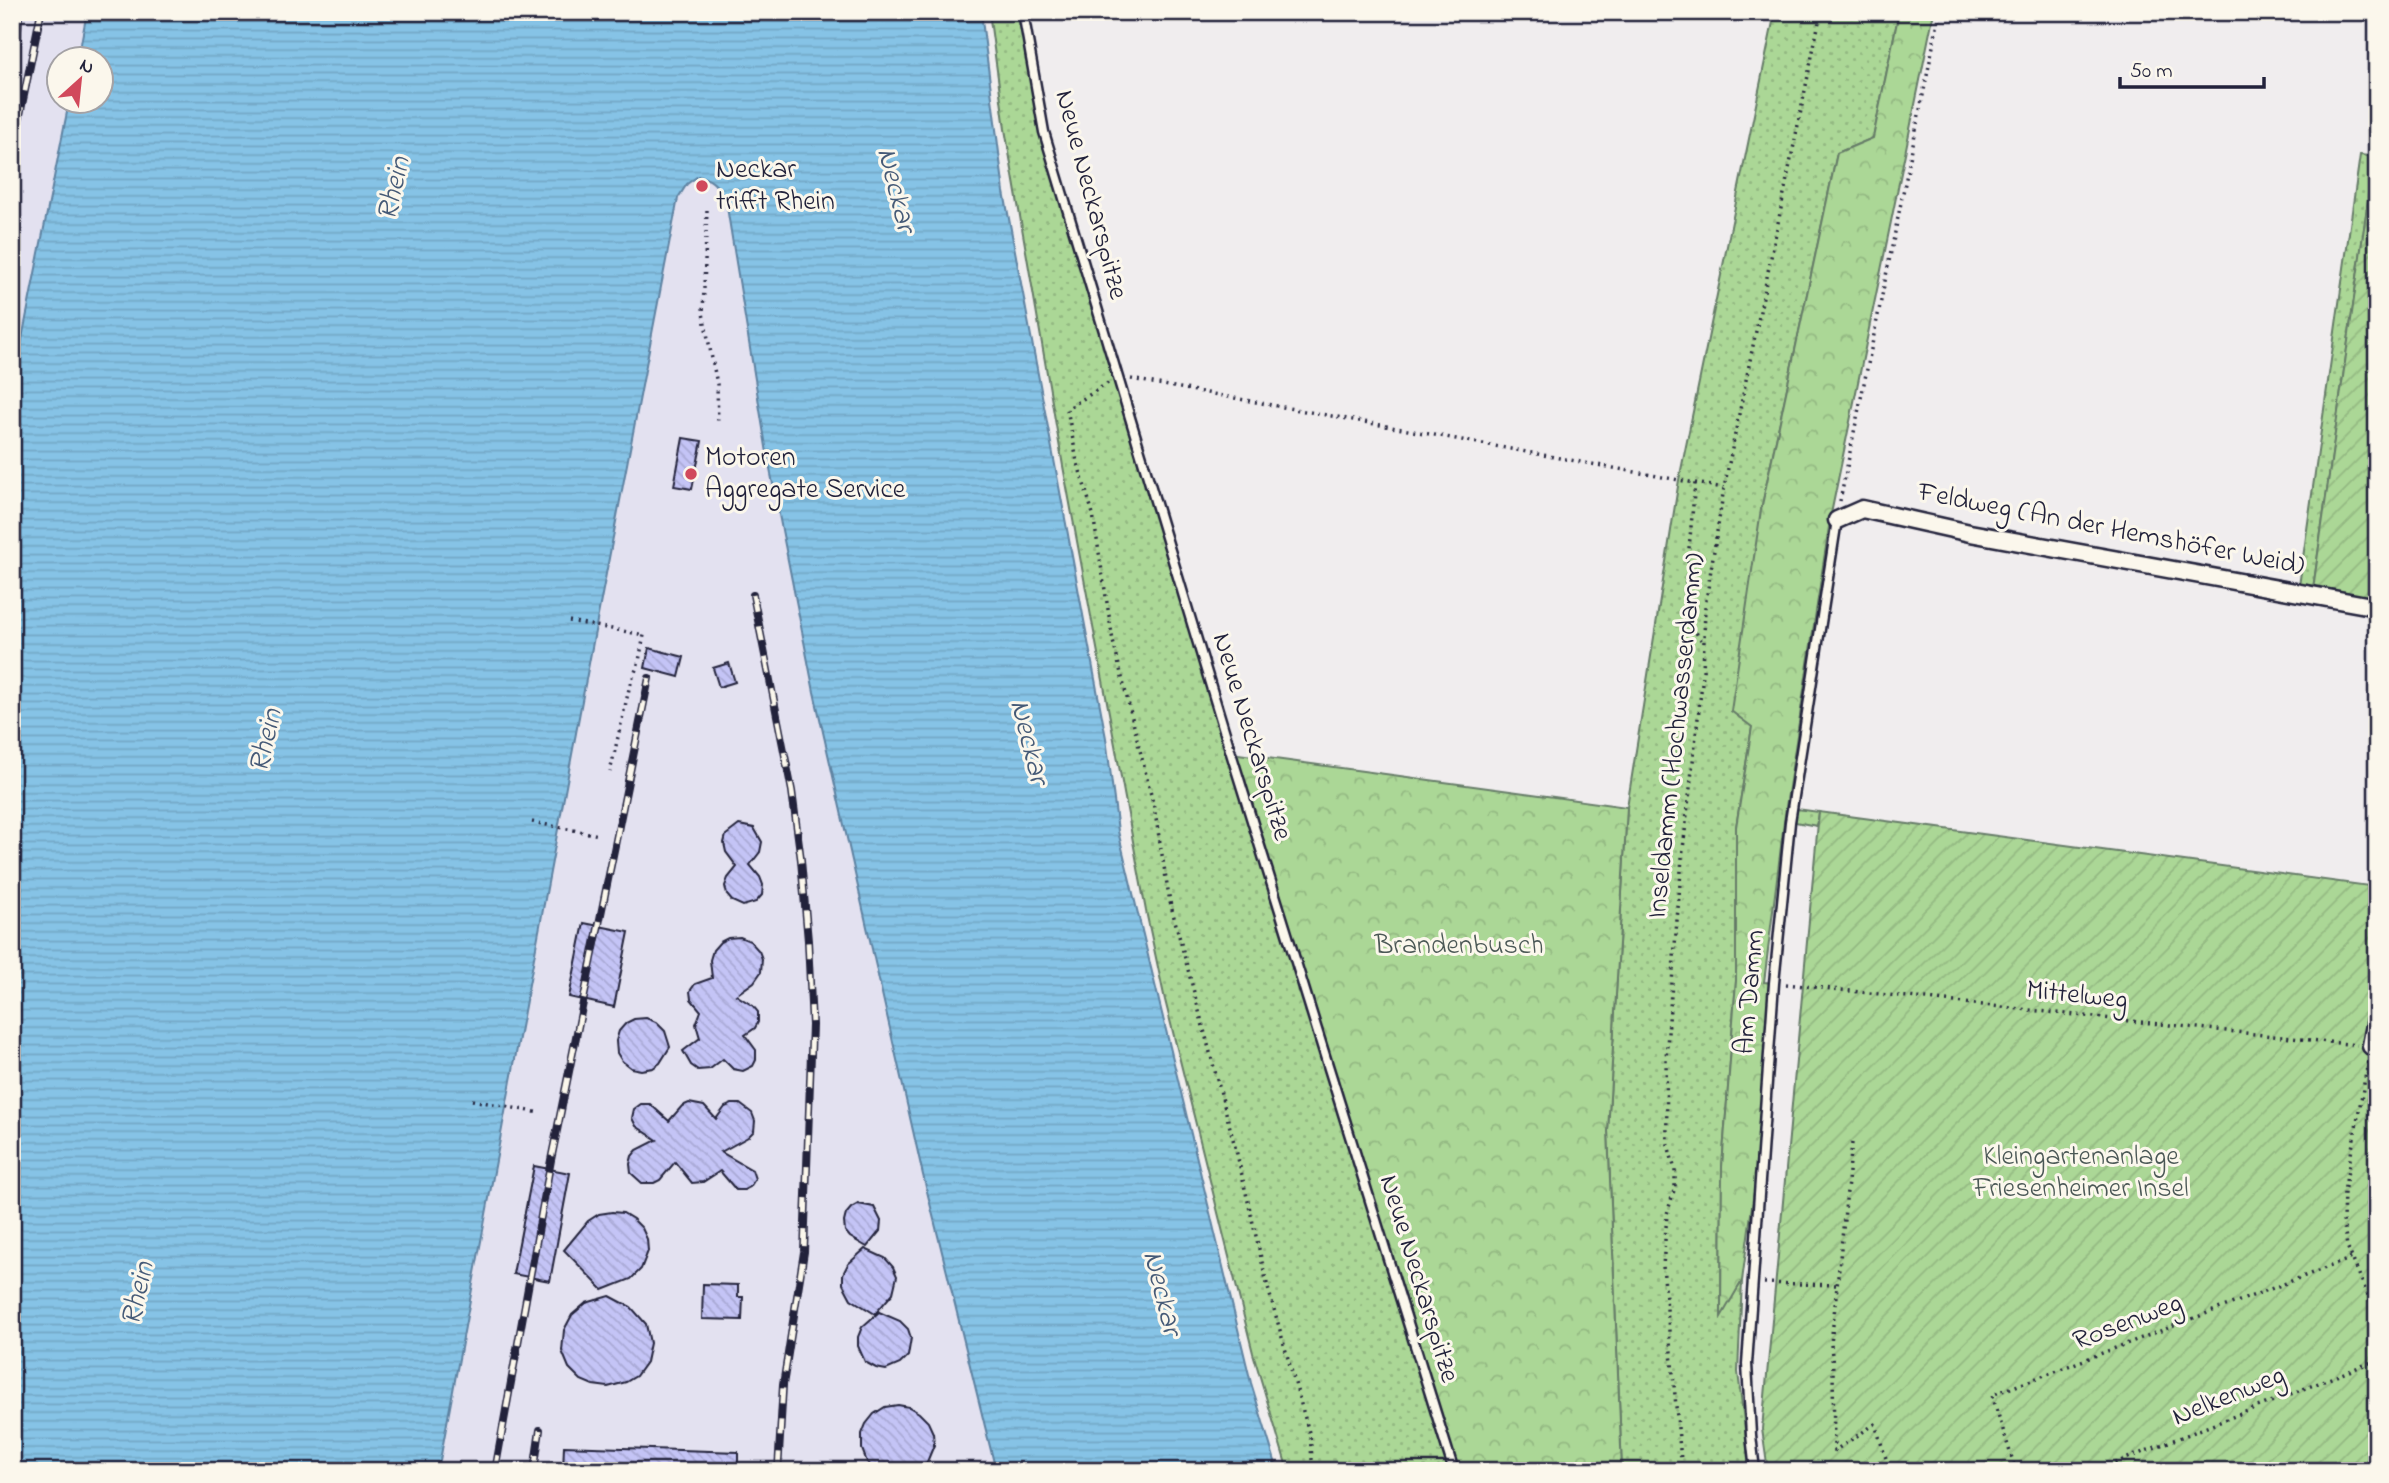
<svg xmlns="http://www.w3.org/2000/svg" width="2389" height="1483" font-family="'Indie Flower',sans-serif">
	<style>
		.built { fill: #e3e1f0 }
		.grass { fill: url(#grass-dots); stroke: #667c68; stroke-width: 2 }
		.forest { fill: url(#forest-crowns); stroke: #667c68; stroke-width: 2 }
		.garden { fill: url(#garden-furrows); stroke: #667c68; stroke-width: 2 }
		.water { fill: url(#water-rules); stroke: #5e83a2; stroke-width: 2 }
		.building { fill: url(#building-back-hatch); stroke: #22223b; stroke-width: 2 }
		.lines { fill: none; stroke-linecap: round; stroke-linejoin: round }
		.lane-casing { stroke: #22223b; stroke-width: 13 }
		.street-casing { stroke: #22223b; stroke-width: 21 }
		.path { stroke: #22223b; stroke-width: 3.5; stroke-dasharray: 2 5; stroke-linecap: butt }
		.lane { stroke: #fbf7ec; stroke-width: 8 }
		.street { stroke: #fbf7ec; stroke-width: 16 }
		.rail-casing { stroke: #22223b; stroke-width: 8 }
		.rail { stroke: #fbf7ec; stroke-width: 5; stroke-dasharray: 16; stroke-linecap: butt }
		.poi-dot { fill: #d1495b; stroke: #fbf7ec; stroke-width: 2.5 }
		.labels { text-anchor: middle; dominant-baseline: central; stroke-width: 6; stroke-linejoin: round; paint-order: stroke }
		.poi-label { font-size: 28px; fill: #22223b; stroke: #fbf7ec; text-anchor: start }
		.street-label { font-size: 28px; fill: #22223b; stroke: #fbf7ec }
		.park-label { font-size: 28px; fill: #4b5856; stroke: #fbf7ec }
		.water-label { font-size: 30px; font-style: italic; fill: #455a77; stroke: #fbf7ec }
	</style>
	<defs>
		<pattern id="grass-dots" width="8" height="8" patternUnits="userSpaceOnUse" patternTransform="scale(1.75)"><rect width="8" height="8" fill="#abd796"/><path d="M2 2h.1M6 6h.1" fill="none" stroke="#93b882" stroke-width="1.8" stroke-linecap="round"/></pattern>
		<pattern id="forest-crowns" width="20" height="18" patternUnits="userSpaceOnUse" patternTransform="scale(1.75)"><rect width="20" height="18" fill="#abd796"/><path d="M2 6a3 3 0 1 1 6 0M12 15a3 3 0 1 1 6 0" fill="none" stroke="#93b882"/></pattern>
		<pattern id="garden-furrows" width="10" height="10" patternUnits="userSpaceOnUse" patternTransform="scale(1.75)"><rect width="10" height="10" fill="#abd796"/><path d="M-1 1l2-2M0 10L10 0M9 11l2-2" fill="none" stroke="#93b882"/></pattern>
		<pattern id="water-rules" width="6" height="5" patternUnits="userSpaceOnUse" patternTransform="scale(1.75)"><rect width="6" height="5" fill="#86c3e6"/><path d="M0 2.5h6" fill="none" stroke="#73a7c6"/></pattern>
		<pattern id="building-back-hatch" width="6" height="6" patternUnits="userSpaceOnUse" patternTransform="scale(1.75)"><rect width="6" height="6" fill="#c4c4f6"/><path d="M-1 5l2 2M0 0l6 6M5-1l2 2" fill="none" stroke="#a8a8d4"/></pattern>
	</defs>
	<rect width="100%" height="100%" fill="#f0edee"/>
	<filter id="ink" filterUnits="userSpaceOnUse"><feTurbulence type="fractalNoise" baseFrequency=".0143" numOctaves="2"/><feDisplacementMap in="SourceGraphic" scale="14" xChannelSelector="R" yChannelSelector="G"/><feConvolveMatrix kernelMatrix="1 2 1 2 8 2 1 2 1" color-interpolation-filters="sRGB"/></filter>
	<g filter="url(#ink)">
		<g class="built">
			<path d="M12 12H87L78 59 60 60V102H69L12 389Z"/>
			<path d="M698 176 710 179 720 190 727 207 768 459 814 692 923 1175 996 1471H438L596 626 678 198 687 184Z"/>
		</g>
		<g class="grass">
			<path d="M989 12H1023L1044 132 1454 1471H1288L1253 1353 1165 1000 1146 911 1063 466 1005 129Z"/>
			<path d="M1775 12H1899L1873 138 1837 153 1761 510 1752 727 1736 827V981L1722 1167 1721 1315 1742 1281 1738 1372 1750 1471H1622L1608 1131 1627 807 1679 480Z"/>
			<path d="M2360 155 2377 157V165H2373L2313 589 2299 586Z"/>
			<path d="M1797 809 1819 812 1817 826 1795 822Z"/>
		</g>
		<g class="forest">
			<path d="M1899 12H1934L1831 514 1786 807 1764 982 1774 983 1763 1124 1742 1281 1721 1317 1722 1167 1736 981V827L1752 727 1731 711 1761 510 1837 153 1873 138Z"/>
			<path d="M1231 753 1627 807 1608 1131 1622 1471H1454Z"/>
		</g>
		<g class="garden">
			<path d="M2373 164 2377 165V601L2313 589Z"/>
			<path d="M1819 812 2377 887V1471H1768L1762 1429Z"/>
		</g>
		<path class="water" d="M87 12H981L1004 192 1106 738 1118 831 1251 1383 1278 1471H996L923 1175 814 692 768 459 727 207C720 190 717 180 698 176L687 184 678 198 596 626 438 1471H12V389L69 102H102V60L78 59Z"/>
		<g class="building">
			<path d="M683 438 702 441 692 489 674 486Z"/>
			<path d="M649 648 684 657 679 677 645 668Z"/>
			<path d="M729 663 735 682 719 687 713 668Z"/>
			<path d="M739 825 754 828 762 842 760 852 750 865 760 877 763 885 762 895 756 902 743 906 732 901 727 895 725 886 728 878 737 867 726 852 724 843 726 835Z"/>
			<path d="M584 923 629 932 614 1007 569 997Z"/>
			<path d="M740 937 750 941 759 951 762 959 761 972 754 982 736 995 753 1006 758 1012V1022L755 1028 745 1035 756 1050V1060L753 1066 743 1071 733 1069 723 1059 710 1069 698 1070 691 1065 683 1051 700 1038 696 1024 701 1011 691 999 690 991 695 984 712 978 710 960 713 950 720 942 728 938Z"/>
			<path d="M646 1018 656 1022 665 1031 670 1047 660 1063 653 1068 641 1070 631 1068 622 1061 617 1053 616 1041 619 1031 626 1023 634 1019Z"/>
			<path d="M689 1103 704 1106 716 1119 725 1107 732 1104H740L752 1113 755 1121 754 1131 748 1137 721 1152 752 1170 755 1179 750 1187 744 1190H736L720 1171 703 1182 692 1183 675 1162 660 1180 654 1183H642L631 1173 630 1164 632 1156 637 1150 657 1140 636 1126 632 1118 634 1109 641 1104H650L669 1121 682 1106Z"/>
			<path d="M534 1166 570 1173 550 1281 513 1274Z"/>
			<path d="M858 1204 874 1207 881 1221 880 1231 867 1247 850 1237 845 1231 844 1222 846 1214 851 1208Z"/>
			<path d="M612 1212 623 1213 633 1219 642 1228 647 1239 648 1251 641 1269 631 1279 603 1290 564 1250 588 1221 599 1214Z"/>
			<path d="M865 1249 885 1258 893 1267 897 1276 893 1293 875 1314 851 1299 843 1284V1274L848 1264Z"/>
			<path d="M703 1284 738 1285V1297H743L742 1320 702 1319Z"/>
			<path d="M610 1296 631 1307 646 1324 650 1343 646 1362 636 1376 626 1382 608 1387 593 1385 581 1380 569 1368 562 1351 564 1330 572 1315 586 1303Z"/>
			<path d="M879 1312 900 1321 908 1329 911 1338 908 1356 900 1364 886 1370 876 1368 865 1362 858 1346V1337L862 1327Z"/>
			<path d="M898 1405 909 1407 919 1413 928 1422 933 1433 934 1445 927 1462 919 1471H876L867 1462 862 1449V1434L866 1424 874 1414 885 1407Z"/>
			<path d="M564 1446 738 1452V1471H563Z"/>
		</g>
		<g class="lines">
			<defs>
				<g id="lane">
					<path d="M1023 12 1044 132 1231 753 1454 1471"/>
					<path d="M1755 1471 1751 1435 1747 1364 1774 983 1790 822 1837 520"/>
				</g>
				<g id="street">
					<path d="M1837 520 1862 509 1970 533 2377 607"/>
					<path d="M2371 1046 2377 1014"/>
				</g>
			</defs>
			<use href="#lane" class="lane-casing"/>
			<use href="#street" class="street-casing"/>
			<g class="path">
				<path d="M707 210 703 313 717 384 718 425"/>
				<path d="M1131 379 1695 483 1683 614 1704 644"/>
				<path d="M1108 383 1067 409 1077 461 1093 514 1113 641 1154 807 1170 902 1237 1154 1268 1288 1310 1436 1313 1471"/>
				<path d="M1695 483 1724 488"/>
				<path d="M1840 501 1940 12"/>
				<path d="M569 621 644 635 639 661 629 689 610 772"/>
				<path d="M532 822 599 835"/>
				<path d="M1786 984 2357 1045"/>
				<path d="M2368 1062 2344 1192 2343 1220 2347 1246 2377 1317"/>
				<path d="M472 1100 540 1113"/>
				<path d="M1852 1143 1831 1344 1833 1369 1834 1451 1875 1424 1890 1471"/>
				<path d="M1764 1283 1837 1285"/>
				<path d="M1682 1471 1663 1266 1667 1214 1675 1187V1170L1667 1141 1666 1058 1682 858 1703 674 1705 607 1724 488 1821 12"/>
				<path d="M2016 1471 1992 1395 2352 1258"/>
				<path d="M2095 1471 2377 1360"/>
			</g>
			<use href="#lane" class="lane"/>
			<use href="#street" class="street"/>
			<defs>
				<g id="rail">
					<path d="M12 86 16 66 19 12"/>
					<path d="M12 154 41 12"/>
					<path d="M753 595 792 791 801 860 808 941 812 1025 804 1252 783 1385 778 1471"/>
					<path d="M495 1471 551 1160 649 678"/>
					<path d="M534 1471 540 1430"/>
				</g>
			</defs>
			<use href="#rail" class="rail-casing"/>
			<use href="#rail" class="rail"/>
		</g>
	</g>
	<g class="poi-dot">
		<circle cx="702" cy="186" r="7"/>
		<circle cx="691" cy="474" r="7"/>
	</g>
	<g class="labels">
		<g class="poi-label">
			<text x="716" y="170">Neckar<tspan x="716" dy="32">trifft Rhein</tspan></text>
			<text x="705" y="458">Motoren<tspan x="705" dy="32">Aggregate Service</tspan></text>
		</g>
		<g class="street-label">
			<text transform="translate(1090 195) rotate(75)">Neue Neckarspitze</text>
			<text transform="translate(2111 530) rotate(11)">Feldweg (An der Hemshöfer Weid)</text>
			<text transform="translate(1677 736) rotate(-84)">Inseldamm (Hochwasserdamm)</text>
			<text transform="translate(1251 737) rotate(73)">Neue Neckarspitze</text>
			<text transform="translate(1751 992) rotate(-85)">Am Damm</text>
			<text transform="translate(2077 996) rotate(6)">Mittelweg</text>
			<text transform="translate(1418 1279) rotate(73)">Neue Neckarspitze</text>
			<text transform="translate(2128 1323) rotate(-21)">Rosenweg</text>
			<text transform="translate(2229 1397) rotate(-22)">Nelkenweg</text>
		</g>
		<g class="park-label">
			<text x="1459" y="946">Brandenbusch</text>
			<text x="2081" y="1157">Kleingartenanlage<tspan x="2081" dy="32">Friesenheimer Insel</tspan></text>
		</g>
		<g class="water-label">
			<text transform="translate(395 189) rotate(-77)">Rhein</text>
			<text transform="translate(895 190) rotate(76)">Neckar</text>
			<text transform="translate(267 741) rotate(-77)">Rhein</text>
			<text transform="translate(1028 742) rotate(76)">Neckar</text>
			<text transform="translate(1161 1293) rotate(76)">Neckar</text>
			<text transform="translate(139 1294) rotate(-77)">Rhein</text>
		</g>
	</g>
	<rect width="2389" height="1483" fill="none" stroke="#fbf7ec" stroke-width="42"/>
	<rect x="21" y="21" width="2347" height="1441" fill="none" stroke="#22223b" stroke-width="2.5" filter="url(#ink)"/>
	<g transform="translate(80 80) rotate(27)"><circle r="33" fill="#fbf7ec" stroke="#a4a2a5" stroke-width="2"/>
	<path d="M0-5L12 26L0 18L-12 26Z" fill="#d1495b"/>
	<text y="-10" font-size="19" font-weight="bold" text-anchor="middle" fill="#22223b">N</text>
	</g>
	<path d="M2120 77v10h144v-10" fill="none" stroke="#22223b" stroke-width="3.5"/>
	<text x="2130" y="77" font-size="21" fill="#22223b" stroke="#fbf7ec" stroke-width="5" paint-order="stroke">50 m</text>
</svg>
